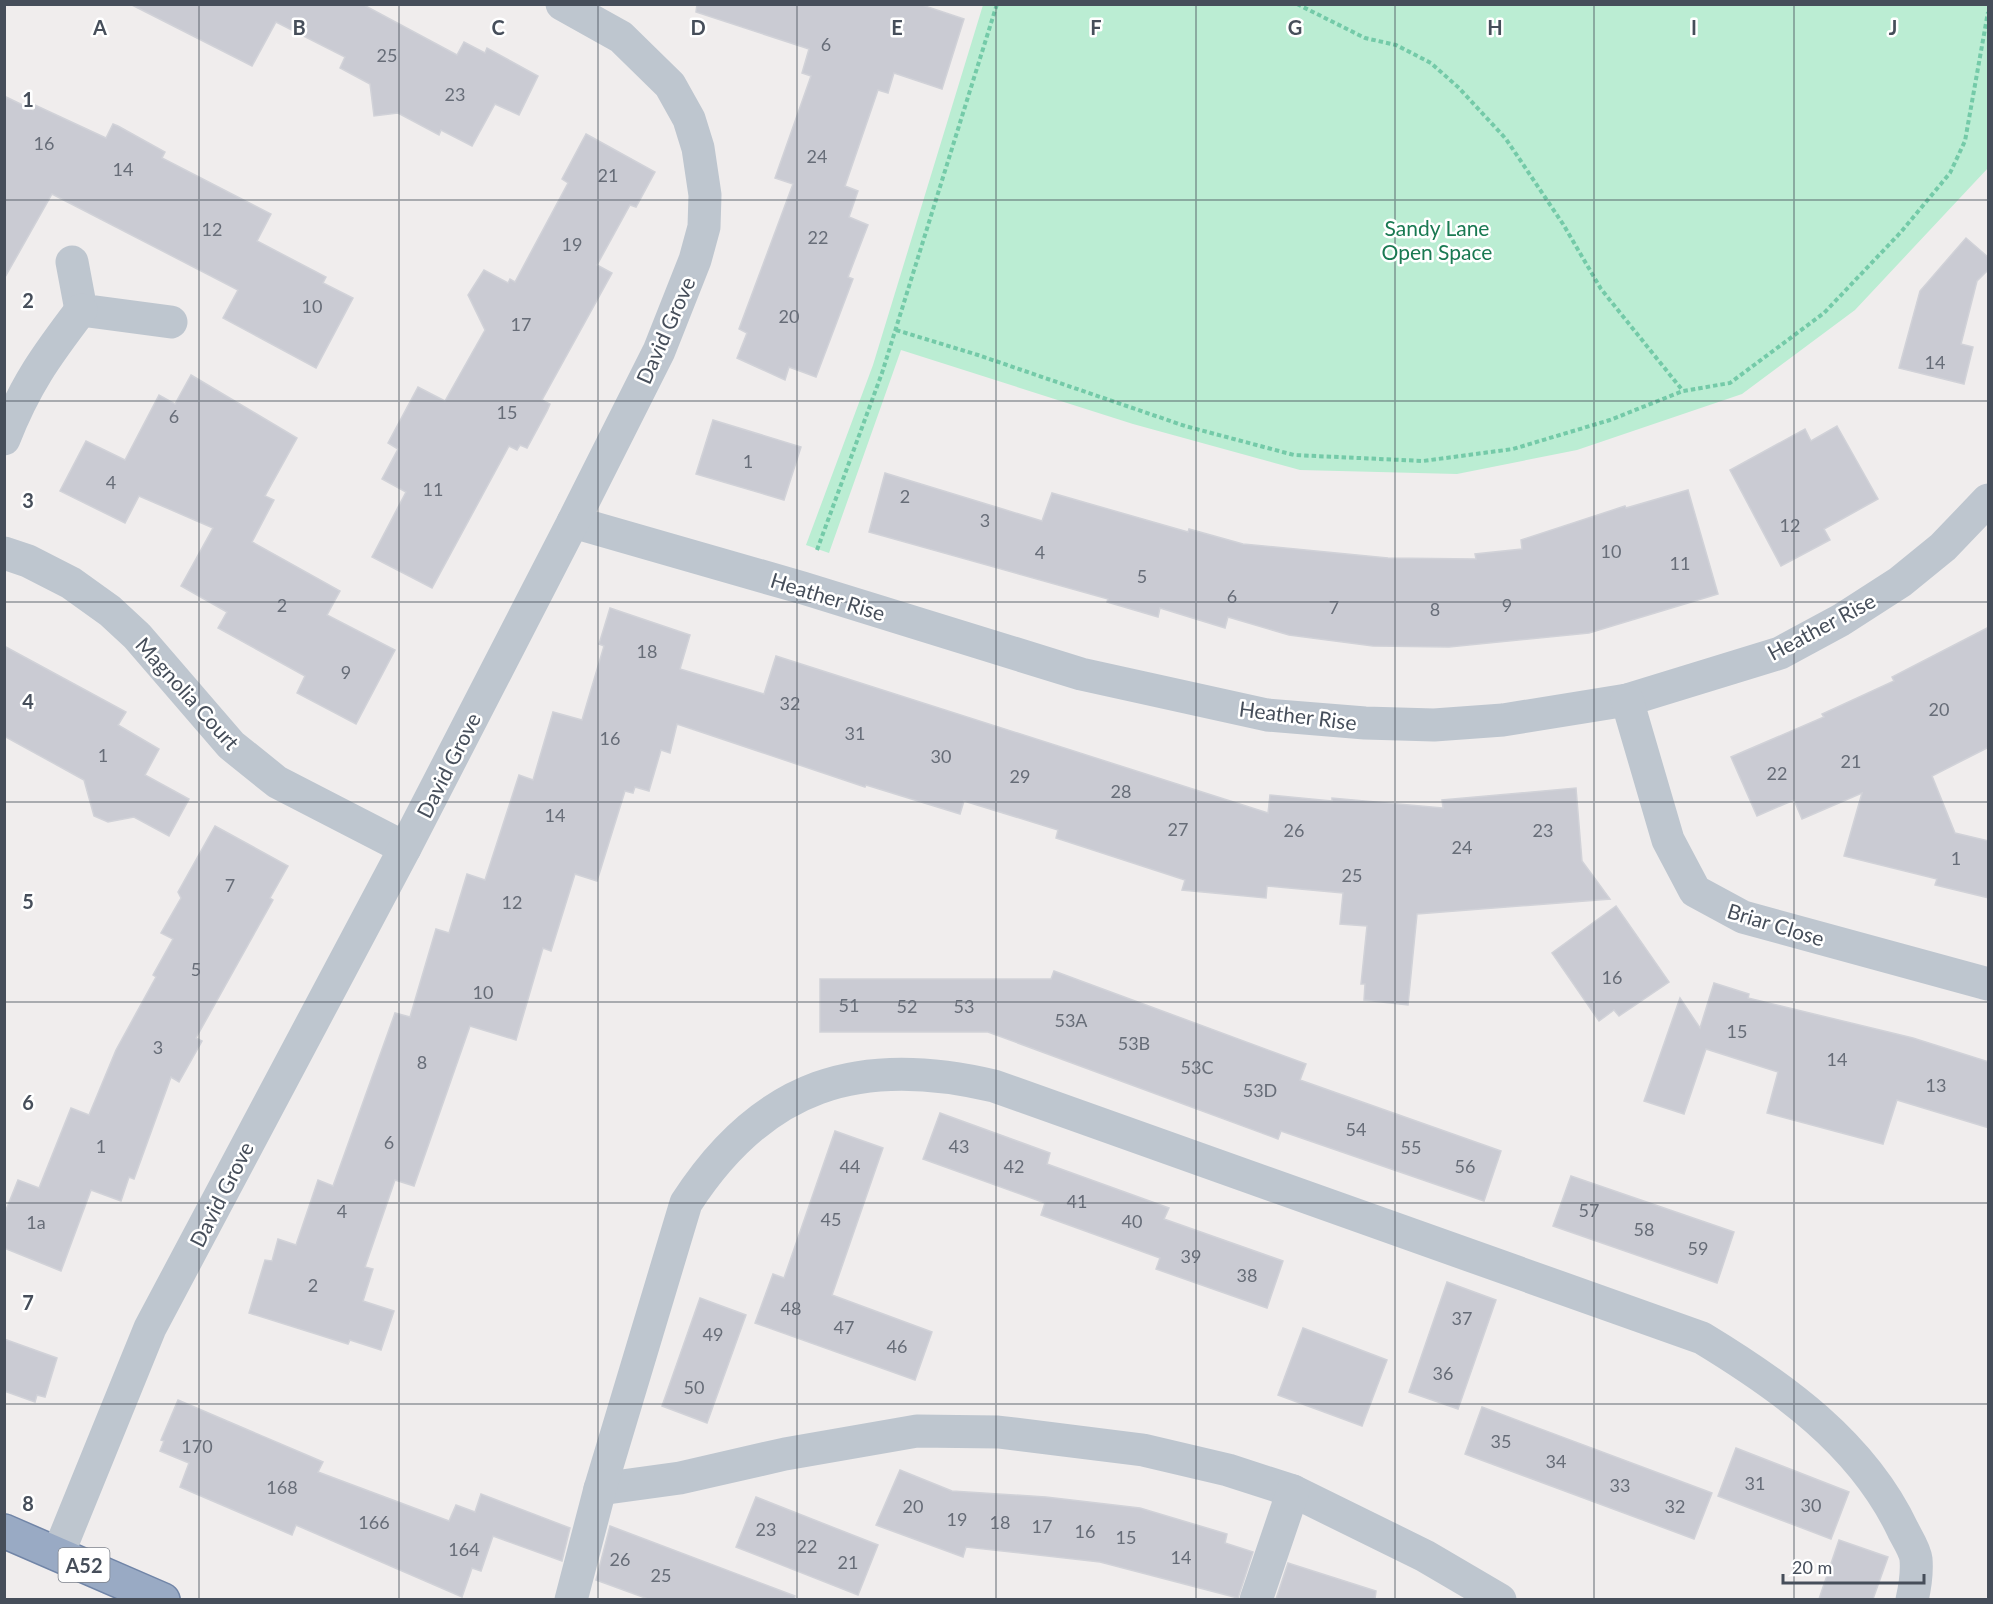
<svg xmlns="http://www.w3.org/2000/svg" width="1993" height="1604" font-family="Lato,sans-serif">
	<style>
		.green { fill: #bbedd3 }
		.building { fill: #cacbd3; stroke: #d1d2d8; stroke-width: 1.5 }
		.lines { fill: none; stroke-linecap: round; stroke-linejoin: round }
		.trunk-casing { stroke: #7185a7; stroke-width: 36 }
		.path { stroke: #74caa8; stroke-width: 4; stroke-dasharray: 4.5 3; stroke-linecap: butt }
		.minor { stroke: #bec6cf; stroke-width: 33 }
		.trunk { stroke: #99aac4; stroke-width: 33 }
		.grid { fill: none; stroke: #464e5a; stroke-width: 1.5; stroke-opacity: 0.55 }
		.labels { text-anchor: middle; dominant-baseline: central; stroke-width: 5; stroke-linejoin: round; paint-order: stroke }
		.number-label { font-size: 18px; fill: #676d78 }
		.shield { fill: #fff; stroke: #7e838c; stroke-width: 1.5 }
		.shield-label { font-size: 20px; font-weight: bold; fill: #464e5a }
		.park-label { font-size: 21px; fill: #197952; stroke: #fff }
		.street-label { font-size: 21px; fill: #464e5a; stroke: #fff }
		.grid-label { font-size: 20px; text-anchor: middle; font-weight: bold; fill: #464e5a; stroke: #fff; stroke-width: 5; stroke-linejoin: round; paint-order: stroke }
	</style>
	<rect width="100%" height="100%" fill="#f0eded"/>
	<path class="green" d="M983 5H1988V168L1855 310 1742 394 1577 450 1457 474 1300 470 1133 424 901 350 829 553 806 545 873 365Z"/>
	<g class="building">
		<path d="M130 4H362L457 55 464 42 485 53 487 48 538 76 519 115 495 104 472 146 441 130 439 135 398 113 374 116 370 84 340 68 345 57 276 22 252 66Z"/>
		<path d="M697 4H919L964 19 942 89 894 73 888 93 878 90 845 186 858 191 849 217 868 225 848 277 853 279 816 377 789 367 785 380 737 358 747 333 739 329 793 184 775 178 811 76 802 73 809 49 696 12Z"/>
		<path d="M4 96 33 110 35 105 106 138 113 124 118 126 165 152 162 158 271 214 257 241 326 277 323 283 353 298 316 368 223 318 238 290 52 194 4 279Z"/>
		<path d="M586 134 655 172 636 207 630 205 597 265 612 273 542 400 550 404 547 411 527 448 520 445 517 450 509 446 432 588 372 557 406 492 382 479 398 449 388 443 418 387 445 401 485 330 468 295 484 270 508 283 510 279 515 282 568 183 562 179Z"/>
		<path d="M1966 238 1989 258V269L1977 281 1961 344 1973 347 1964 384 1899 368 1920 291Z"/>
		<path d="M191 375 297 438 265 496 274 500 252 542 340 591 327 615 395 650 356 724 297 693 305 676 218 628 227 612 181 586 213 528 139 496 125 523 60 491 86 441 125 460 159 395 175 404Z"/>
		<path d="M713 420 801 447 784 500 696 474Z"/>
		<path d="M1837 426 1878 499 1824 529 1830 540 1781 566 1730 470 1805 429 1811 441Z"/>
		<path d="M885 473 1042 521 1052 493 1188 532 1189 529 1243 544 1388 558 1476 559 1475 554 1522 549 1521 540 1625 506 1626 508 1688 490 1718 594 1589 633 1449 647 1373 646 1289 635 1228 617 1225 628 1160 608 1158 617 1107 602 1108 599 869 532Z"/>
		<path d="M610 608 690 635 680 669 764 694 776 656 1268 813 1270 795 1332 801V798L1443 808 1442 800 1576 788 1582 861 1610 899 1417 914 1408 1005 1364 1000 1365 984H1361L1367 926 1340 924 1343 893 1267 886 1266 898 1182 890 1185 880 1056 838 1058 830 964 801 960 814 866 785 865 787 677 724 670 753 661 750 649 791 635 787 633 793 625 791 597 881 575 874 551 951 543 948 516 1040 470 1026 414 1186 395 1180 365 1267 373 1269 363 1301 394 1311 381 1350 350 1340 348 1344 249 1313 265 1260 272 1261 278 1239 296 1245 318 1180 333 1186 395 1013 410 1017 436 929 449 933 467 874 485 880 519 775 533 780 553 712 582 720 604 646 599 644Z"/>
		<path d="M1989 627V747L1932 776 1955 833 1989 841V898L1935 885 1937 879 1844 856 1862 793 1802 819 1794 800 1757 816 1731 757 1824 717 1822 714 1894 681 1892 677Z"/>
		<path d="M4 646 126 712 118 725 159 749 145 775 189 799 169 836 134 817 108 822 94 816 84 780 4 736Z"/>
		<path d="M215 826 288 866 270 898 273 900 196 1038 202 1041 179 1082 171 1077 134 1179 129 1177 121 1201 91 1190 61 1271 4 1248V1215L18 1180 39 1188 71 1108 89 1115 116 1050 156 977 153 975 173 939 161 933 181 898 178 892Z"/>
		<path d="M1616 906 1669 982 1619 1016 1614 1010 1599 1021 1552 953Z"/>
		<path d="M1054 971 1306 1064 1300 1080 1501 1151 1484 1201 1281 1131 1278 1139 988 1032H820V979H1051Z"/>
		<path d="M1714 983 1749 994 1748 998 1913 1038 1989 1062V1128L1897 1100 1883 1144 1767 1113 1778 1072 1706 1049 1684 1114 1644 1101 1680 998 1700 1028Z"/>
		<path d="M940 1113 1050 1153 1047 1164 1169 1208 1164 1219 1283 1261 1267 1308 1156 1269 1160 1258 1041 1215 1045 1203 923 1159Z"/>
		<path d="M835 1131 883 1148 832 1295 932 1332 915 1380 755 1323 773 1274 784 1278Z"/>
		<path d="M1571 1176 1734 1232 1717 1283 1553 1226Z"/>
		<path d="M1447 1282 1496 1300 1458 1409 1409 1392Z"/>
		<path d="M700 1298 746 1315 707 1423 662 1406Z"/>
		<path d="M1303 1328 1387 1360 1362 1426 1278 1395Z"/>
		<path d="M4 1339 57 1358 45 1397 37 1395 35 1402 4 1391Z"/>
		<path d="M178 1400 323 1462 318 1472 449 1521 456 1505 475 1512 481 1494 570 1528 562 1561 493 1536 481 1571 472 1568 462 1597 296 1525 292 1535 180 1487 189 1463 160 1451 164 1441 161 1440Z"/>
		<path d="M1482 1407 1712 1493 1694 1539 1465 1454Z"/>
		<path d="M1736 1448 1849 1492 1831 1539 1718 1496Z"/>
		<path d="M900 1470 952 1491 1046 1497 1140 1508 1227 1534 1225 1543 1253 1552 1238 1598 1100 1562 966 1547 963 1557 876 1525Z"/>
		<path d="M756 1497 878 1545 858 1595 736 1547Z"/>
		<path d="M610 1526 795 1596 794 1599H648L596 1580Z"/>
		<path d="M1839 1540 1888 1557 1873 1599H1819Z"/>
		<path d="M1288 1563 1376 1591 1375 1599H1276Z"/>
	</g>
	<g class="lines">
		<defs>
			<path id="trunk" d="M4 1531 163 1600"/>
		</defs>
		<use href="#trunk" class="trunk-casing"/>
		<g class="path">
			<path d="M1297 4 1365 38 1396 45 1431 63 1459 88 1506 139 1563 224 1601 289 1683 391"/>
			<path d="M896 330 978 355 1185 426 1294 455 1423 461 1513 449 1610 420 1683 391 1730 383 1824 313 1901 232 1950 173 1965 141 1988 12"/>
			<path d="M817 550 882 373 997 4"/>
		</g>
		<g class="minor">
			<path d="M72 262 81 310 171 322"/>
			<path d="M4 439C25 385 46 356 81 310"/>
			<path d="M573 522 803 588 1081 674 1267 715 1365 723 1434 725 1503 720 1627 700 1780 653 1841 620 1900 582 1943 547 1988 500"/>
			<path d="M4 553 28 561 71 583 110 611 137 636 231 745 277 782 405 848"/>
			<path d="M1627 700 1668 840 1695 891 1743 917 1988 984"/>
			<path d="M600 1489 680 1478 785 1454 917 1431 998 1432 1143 1450 1228 1470 1293 1491 1425 1556 1500 1600"/>
			<path d="M58 1554 150 1328 405 848 573 522 659 351 695 260 704 227 705 195 698 148 689 119 670 85 621 37 562 4"/>
			<path d="M571 1600 600 1489 686 1203C763 1084 859 1054 994 1086L1702 1338C1781 1386 1862 1443 1903 1530 1907 1538 1915 1550 1916 1559 1917 1571 1915 1587 1912 1600"/>
			<path d="M1256 1600 1293 1491"/>
		</g>
		<use href="#trunk" class="trunk"/>
	</g>
	<path class="grid" d="M199 4V1600M399 4V1600M598 4V1600M797 4V1600M996 4V1600M1196 4V1600M1395 4V1600M1594 4V1600M1794 4V1600M4 200H1988M4 401H1988M4 602H1988M4 802H1988M4 1002H1988M4 1203H1988M4 1404H1988"/>
	<g class="labels">
		<g class="number-label">
			<text x="826" y="44">6</text>
			<text x="387" y="55">25</text>
			<text x="455" y="94">23</text>
			<text x="44" y="143">16</text>
			<text x="817" y="156">24</text>
			<text x="123" y="169">14</text>
			<text x="608" y="175">21</text>
			<text x="212" y="229">12</text>
			<text x="818" y="237">22</text>
			<text x="572" y="244">19</text>
			<text x="312" y="306">10</text>
			<text x="789" y="316">20</text>
			<text x="521" y="324">17</text>
			<text x="1935" y="362">14</text>
			<text x="507" y="412">15</text>
			<text x="174" y="416">6</text>
			<text x="748" y="461">1</text>
			<text x="111" y="482">4</text>
			<text x="433" y="489">11</text>
			<text x="905" y="496">2</text>
			<text x="985" y="520">3</text>
			<text x="1790" y="525">12</text>
			<text x="1611" y="551">10</text>
			<text x="1040" y="552">4</text>
			<text x="1680" y="563">11</text>
			<text x="1142" y="576">5</text>
			<text x="1232" y="596">6</text>
			<text x="282" y="605">2</text>
			<text x="1507" y="605">9</text>
			<text x="1334" y="607">7</text>
			<text x="1435" y="609">8</text>
			<text x="647" y="651">18</text>
			<text x="346" y="672">9</text>
			<text x="790" y="703">32</text>
			<text x="1939" y="709">20</text>
			<text x="855" y="733">31</text>
			<text x="610" y="738">16</text>
			<text x="103" y="755">1</text>
			<text x="941" y="756">30</text>
			<text x="1851" y="761">21</text>
			<text x="1777" y="773">22</text>
			<text x="1020" y="776">29</text>
			<text x="1121" y="791">28</text>
			<text x="555" y="815">14</text>
			<text x="1178" y="829">27</text>
			<text x="1294" y="830">26</text>
			<text x="1543" y="830">23</text>
			<text x="1462" y="847">24</text>
			<text x="1956" y="858">1</text>
			<text x="1352" y="875">25</text>
			<text x="230" y="885">7</text>
			<text x="512" y="902">12</text>
			<text x="196" y="969">5</text>
			<text x="1612" y="977">16</text>
			<text x="483" y="992">10</text>
			<text x="849" y="1005">51</text>
			<text x="907" y="1006">52</text>
			<text x="964" y="1006">53</text>
			<text x="1071" y="1020">53A</text>
			<text x="1737" y="1031">15</text>
			<text x="1134" y="1043">53B</text>
			<text x="158" y="1047">3</text>
			<text x="1837" y="1059">14</text>
			<text x="422" y="1062">8</text>
			<text x="1197" y="1067">53C</text>
			<text x="1936" y="1085">13</text>
			<text x="1260" y="1090">53D</text>
			<text x="1356" y="1129">54</text>
			<text x="389" y="1142">6</text>
			<text x="101" y="1146">1</text>
			<text x="959" y="1146">43</text>
			<text x="1411" y="1147">55</text>
			<text x="850" y="1166">44</text>
			<text x="1014" y="1166">42</text>
			<text x="1465" y="1166">56</text>
			<text x="1077" y="1201">41</text>
			<text x="1589" y="1210">57</text>
			<text x="342" y="1211">4</text>
			<text x="831" y="1219">45</text>
			<text x="1132" y="1221">40</text>
			<text x="36" y="1222">1a</text>
			<text x="1644" y="1229">58</text>
			<text x="1698" y="1248">59</text>
			<text x="1191" y="1256">39</text>
			<text x="1247" y="1275">38</text>
			<text x="313" y="1285">2</text>
			<text x="791" y="1308">48</text>
			<text x="1462" y="1318">37</text>
			<text x="844" y="1327">47</text>
			<text x="713" y="1334">49</text>
			<text x="897" y="1346">46</text>
			<text x="1443" y="1373">36</text>
			<text x="694" y="1387">50</text>
			<text x="1501" y="1441">35</text>
			<text x="197" y="1446">170</text>
			<text x="1556" y="1461">34</text>
			<text x="1755" y="1483">31</text>
			<text x="1620" y="1485">33</text>
			<text x="282" y="1487">168</text>
			<text x="1811" y="1505">30</text>
			<text x="913" y="1506">20</text>
			<text x="1675" y="1506">32</text>
			<text x="957" y="1519">19</text>
			<text x="374" y="1522">166</text>
			<text x="1000" y="1522">18</text>
			<text x="1042" y="1526">17</text>
			<text x="766" y="1529">23</text>
			<text x="1085" y="1531">16</text>
			<text x="1126" y="1537">15</text>
			<text x="807" y="1546">22</text>
			<text x="464" y="1549">164</text>
			<text x="1181" y="1557">14</text>
			<text x="620" y="1559">26</text>
			<text x="848" y="1562">21</text>
			<text x="661" y="1575">25</text>
		</g>
		<rect class="shield" x="58.5" y="1548" width="51" height="34" rx="4.5"/>
		<g class="shield-label">
			<text x="84" y="1565">A52</text>
		</g>
		<g class="park-label">
			<text x="1437" y="227">Sandy Lane<tspan x="1437" dy="24">Open Space</tspan></text>
		</g>
		<g class="street-label">
			<text transform="translate(665 330) rotate(-66)">David Grove</text>
			<text transform="translate(828 596) rotate(17)">Heather Rise</text>
			<text transform="translate(1821 626) rotate(-28)">Heather Rise</text>
			<text transform="translate(188 693) rotate(48)">Magnolia Court</text>
			<text transform="translate(1298 715) rotate(7)">Heather Rise</text>
			<text transform="translate(448 765) rotate(-63)">David Grove</text>
			<text transform="translate(1776 924) rotate(17)">Briar Close</text>
			<text transform="translate(221 1194) rotate(-63)">David Grove</text>
		</g>
	</g>
	<g class="grid-label">
		<text x="100" y="35">A</text>
		<text x="299" y="35">B</text>
		<text x="498" y="35">C</text>
		<text x="698" y="35">D</text>
		<text x="897" y="35">E</text>
		<text x="1096" y="35">F</text>
		<text x="1295" y="35">G</text>
		<text x="1495" y="35">H</text>
		<text x="1694" y="35">I</text>
		<text x="1893" y="35">J</text>
		<text x="28" y="107">1</text>
		<text x="28" y="308">2</text>
		<text x="28" y="508">3</text>
		<text x="28" y="709">4</text>
		<text x="28" y="909">5</text>
		<text x="28" y="1110">6</text>
		<text x="28" y="1310">7</text>
		<text x="28" y="1511">8</text>
	</g>
	<rect width="1993" height="1604" fill="none" stroke="#464e5a" stroke-width="12"/>
	<path d="M1783 1574v9h141v-9" fill="none" stroke="#464e5a" stroke-width="3"/>
	<text x="1792" y="1574" font-size="18" fill="#464e5a" stroke="#ffffff" stroke-width="4.5" paint-order="stroke">20 m</text>
</svg>
